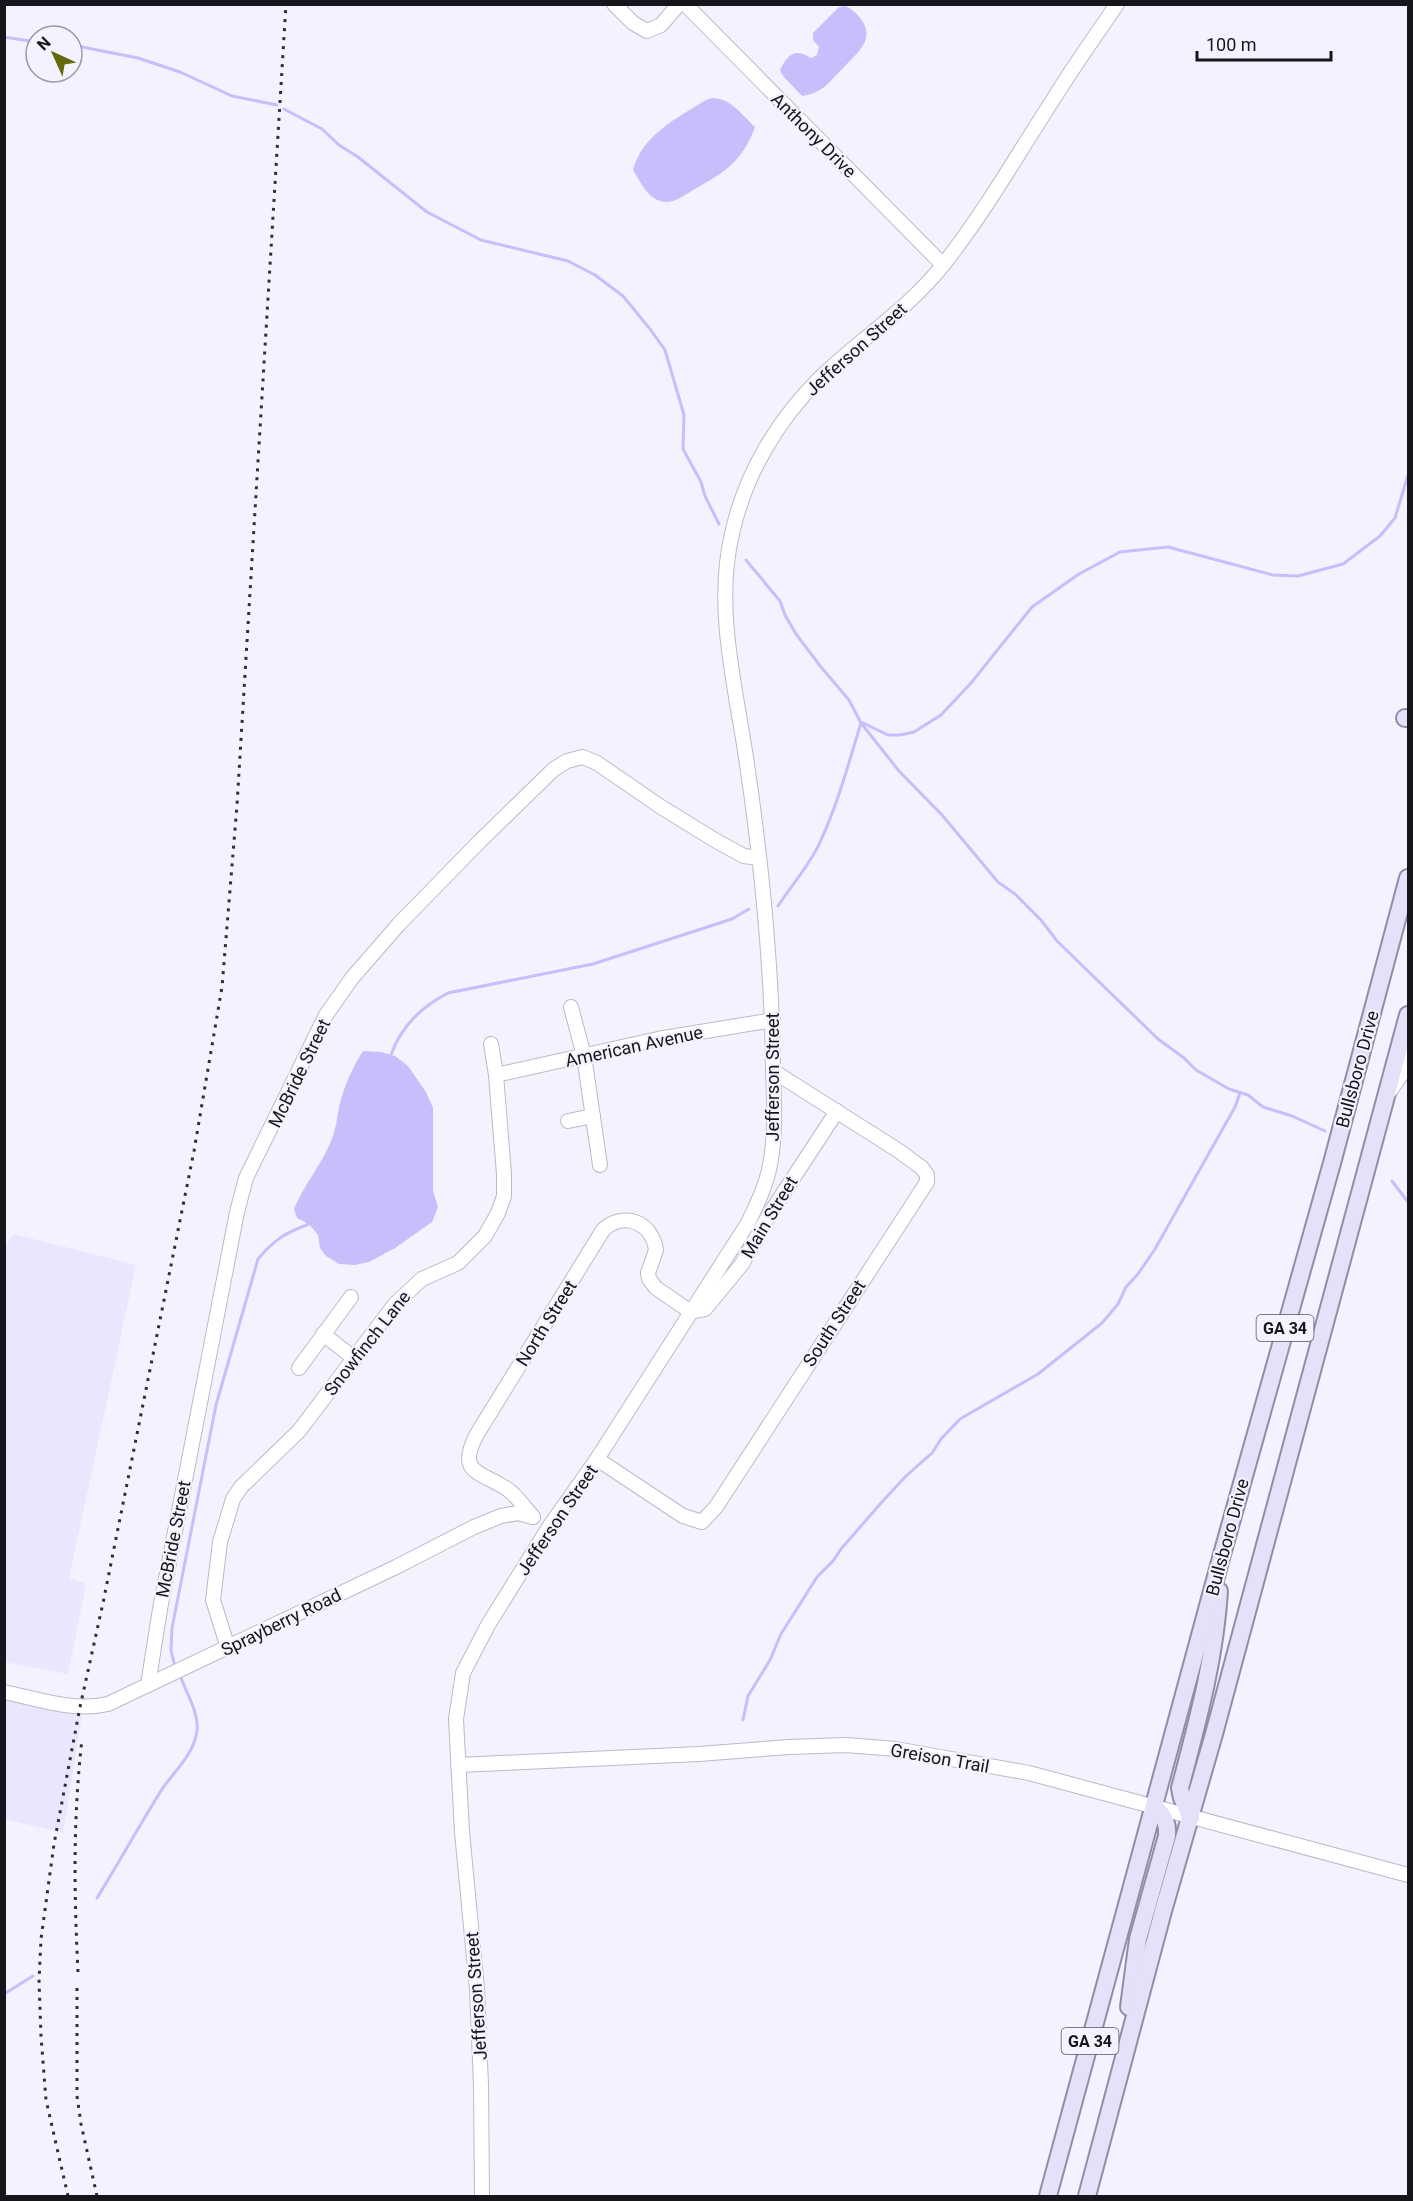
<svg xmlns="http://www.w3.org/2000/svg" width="1413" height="2201" font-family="Roboto,sans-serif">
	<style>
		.built { fill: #e9e6fd }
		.water { fill: #c8befb }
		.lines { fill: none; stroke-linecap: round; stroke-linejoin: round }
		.stream { stroke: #c8befb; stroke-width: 3 }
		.minor-casing { stroke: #bcbac9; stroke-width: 16 }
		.major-casing { stroke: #918da9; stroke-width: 20 }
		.minor { stroke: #fff; stroke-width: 14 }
		.major { stroke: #e5e1f9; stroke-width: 16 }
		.rail { stroke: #2f2e34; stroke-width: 3; stroke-dasharray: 3 6; stroke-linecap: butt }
		.labels { text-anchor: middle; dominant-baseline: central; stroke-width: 4.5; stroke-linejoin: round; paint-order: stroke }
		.shield { fill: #f3f2fe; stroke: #58575f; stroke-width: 1.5 }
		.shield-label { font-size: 16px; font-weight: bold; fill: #16151b }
		.street-label { font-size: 18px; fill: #16151b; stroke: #f3f2fe }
	</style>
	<rect width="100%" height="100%" fill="#f3f2fe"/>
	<g class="built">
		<path d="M14 1234 136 1265 69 1578 86 1584 68 1674 5 1662 4 1246Z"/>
		<path d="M5 1692 83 1708 63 1833 5 1819Z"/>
	</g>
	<g class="water">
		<path d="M845 6C852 9 855 12 860 18 877 39 857 53 843 68 829 82 823 93 802 96L783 76 780 70C788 54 795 48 811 58L817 55 819 47 813 40V33L839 7Z"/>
		<path d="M712 98C731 98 742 115 755 127 741 165 722 173 690 192 682 197 671 205 660 201 647 197 640 181 633 170 642 135 677 118 706 100Z"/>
		<path d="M363 1051 381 1052 395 1056 408 1066 426 1092 433 1108V1191L438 1207 432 1222 395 1248 369 1262 355 1265 339 1264 326 1256 320 1248 318 1235 309 1224 297 1218 294 1209C303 1187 318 1169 328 1148 335 1134 337 1121 339 1107 343 1089 353 1066 363 1051Z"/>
	</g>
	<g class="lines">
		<g class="stream">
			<path d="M4 37 36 42"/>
			<path d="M72 45 138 58 180 72 232 96 277 105"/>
			<path d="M284 109 322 129 339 145 358 157 427 212 481 240 568 261 595 275 623 296 650 329 665 350 684 415 683 449 701 482 705 496 719 524"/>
			<path d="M746 560 780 601 785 615 796 634 821 667 849 700 861 723 899 771 942 815 998 882 1015 894 1041 920 1057 941 1158 1039 1184 1058 1196 1070 1229 1089 1248 1095 1263 1107 1292 1116 1325 1131"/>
			<path d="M863 723 888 735H900L914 732 941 715 971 683 1032 607 1079 574 1120 552 1168 547 1273 575 1298 576 1343 564 1380 536 1395 518 1408 475"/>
			<path d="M778 906C792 884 811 864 821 840 838 803 849 762 861 723"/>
			<path d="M391 1055C401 1026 421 1007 448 993L593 964 732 919 749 909"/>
			<path d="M1392 1181 1408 1202"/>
			<path d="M175 1667 171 1650 172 1628 216 1405 258 1259C275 1239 285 1233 309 1224"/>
			<path d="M743 1720 748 1696 770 1660 781 1634 817 1577 833 1561 841 1549 881 1503 906 1476 932 1453 941 1439 960 1419 1038 1374 1102 1323 1118 1304 1126 1287 1138 1274 1155 1249 1235 1107 1240 1093"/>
			<path d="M97 1898C118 1864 138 1828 159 1794 172 1772 193 1758 197 1731 199 1713 187 1694 181 1678"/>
			<path d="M4 1994 33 1976"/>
		</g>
		<defs>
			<g id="minor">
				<path d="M614 4 633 23 647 31 661 25 679 4"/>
				<path d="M685 4 943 265"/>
				<path d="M571 1007 584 1056 600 1165"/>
				<path d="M496 1075 658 1039 773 1020"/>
				<path d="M1390 1091 1401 1075 1408 1047"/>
				<path d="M568 1121 593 1116"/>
				<path d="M323 1334 355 1359"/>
				<path d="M299 1368 351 1297"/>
				<path d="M597 1459 683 1516 702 1522 716 1507 927 1182V1175L922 1168 899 1151 773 1071"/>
				<path d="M533 1517C526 1509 519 1499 511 1492 485 1471 454 1477 477 1434L603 1230C624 1211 652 1222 656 1250L648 1273 649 1279 656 1288 691 1312 705 1309 742 1264 769 1215 837 1111"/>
				<path d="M228 1648 213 1600 220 1542 233 1499 241 1487 299 1431 395 1304 422 1279 458 1263 485 1236 498 1213 504 1196V1174L496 1075 491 1044"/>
				<path d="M148 1685 160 1609 237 1212 246 1178 326 1015 352 978 399 924 480 841 554 769 567 761 583 757 597 763 661 807 718 842 744 856 758 858"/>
				<path d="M4 1692C38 1699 74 1712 108 1704L396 1567 474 1527 501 1516 518 1513 533 1517"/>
				<path d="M458 1765 699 1754 789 1747 846 1745 896 1749 1029 1773 1408 1875"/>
				<path d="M482 2196 481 2085 477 1989 462 1832 456 1719 463 1673 488 1625 549 1527 597 1459 748 1223C757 1204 766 1186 770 1165 776 1133 774 1102 773 1070 772 963 761 856 745 751 734 680 715 605 732 534 745 474 778 419 822 376 862 338 908 309 943 265 985 212 1019 152 1056 95 1075 64 1097 34 1117 4"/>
			</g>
			<g id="major">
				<path d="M1405 718H1408"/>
				<path d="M1191 1818 1182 1798 1180 1788C1197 1723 1215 1659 1219 1591"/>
				<path d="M1129 2007 1138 1939 1167 1836C1168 1824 1164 1814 1154 1807"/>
				<path d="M1048 2196 1221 1558 1332 1163 1408 878"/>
				<path d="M1087 2196 1163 1911 1214 1734 1408 1015"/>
			</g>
		</defs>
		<use href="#minor" class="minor-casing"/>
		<use href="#major" class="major-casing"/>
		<use href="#minor" class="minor"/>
		<use href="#major" class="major"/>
		<g class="rail">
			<path d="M78 1972C74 1892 73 1819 82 1739"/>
			<path d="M77 1988V2096L81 2124 97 2196"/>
			<path d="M68 2196 46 2100 41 2036 39 1981 41 1939 54 1844 80 1707 103 1603 194 1151 222 987 237 805 286 4"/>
		</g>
	</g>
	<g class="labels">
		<g class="shield">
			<rect x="1256.5" y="1315" width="57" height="26" rx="4.5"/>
			<rect x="1061.5" y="2028" width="57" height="26" rx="4.5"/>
		</g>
		<g class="shield-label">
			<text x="1285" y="1328">GA 34</text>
			<text x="1090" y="2041">GA 34</text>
		</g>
		<g class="street-label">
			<text transform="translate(814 135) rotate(45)">Anthony Drive</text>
			<text transform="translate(856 349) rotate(-42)">Jefferson Street</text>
			<text transform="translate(634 1046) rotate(-12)">American Avenue</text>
			<text transform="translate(1357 1069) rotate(-75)">Bullsboro Drive</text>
			<text transform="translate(299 1073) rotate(-64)">McBride Street</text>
			<text transform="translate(772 1077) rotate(-90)">Jefferson Street</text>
			<text transform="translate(769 1217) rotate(-59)">Main Street</text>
			<text transform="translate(546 1323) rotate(-58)">North Street</text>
			<text transform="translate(834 1323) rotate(-57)">South Street</text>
			<text transform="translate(367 1343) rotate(-52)">Snowfinch Lane</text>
			<text transform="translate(557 1520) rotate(-56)">Jefferson Street</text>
			<text transform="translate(1227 1537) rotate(-75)">Bullsboro Drive</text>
			<text transform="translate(173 1539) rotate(-79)">McBride Street</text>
			<text transform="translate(281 1622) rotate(-26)">Sprayberry Road</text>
			<text transform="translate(940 1758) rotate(10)">Greison Trail</text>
			<text transform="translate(476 1996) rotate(-94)">Jefferson Street</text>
		</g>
	</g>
	<rect width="1413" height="2201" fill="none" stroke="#16151b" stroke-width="12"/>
	<g transform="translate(54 54) rotate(315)"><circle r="28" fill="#f3f2fe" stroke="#9b9aa3" stroke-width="1.5"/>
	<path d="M0-4.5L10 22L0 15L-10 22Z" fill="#656a0c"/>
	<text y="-9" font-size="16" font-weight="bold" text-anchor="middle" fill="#16151b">N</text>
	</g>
	<path d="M1197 51v9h134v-9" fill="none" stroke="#16151b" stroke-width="3"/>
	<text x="1206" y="51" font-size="18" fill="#16151b" stroke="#f3f2fe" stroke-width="4.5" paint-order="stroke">100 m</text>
</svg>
